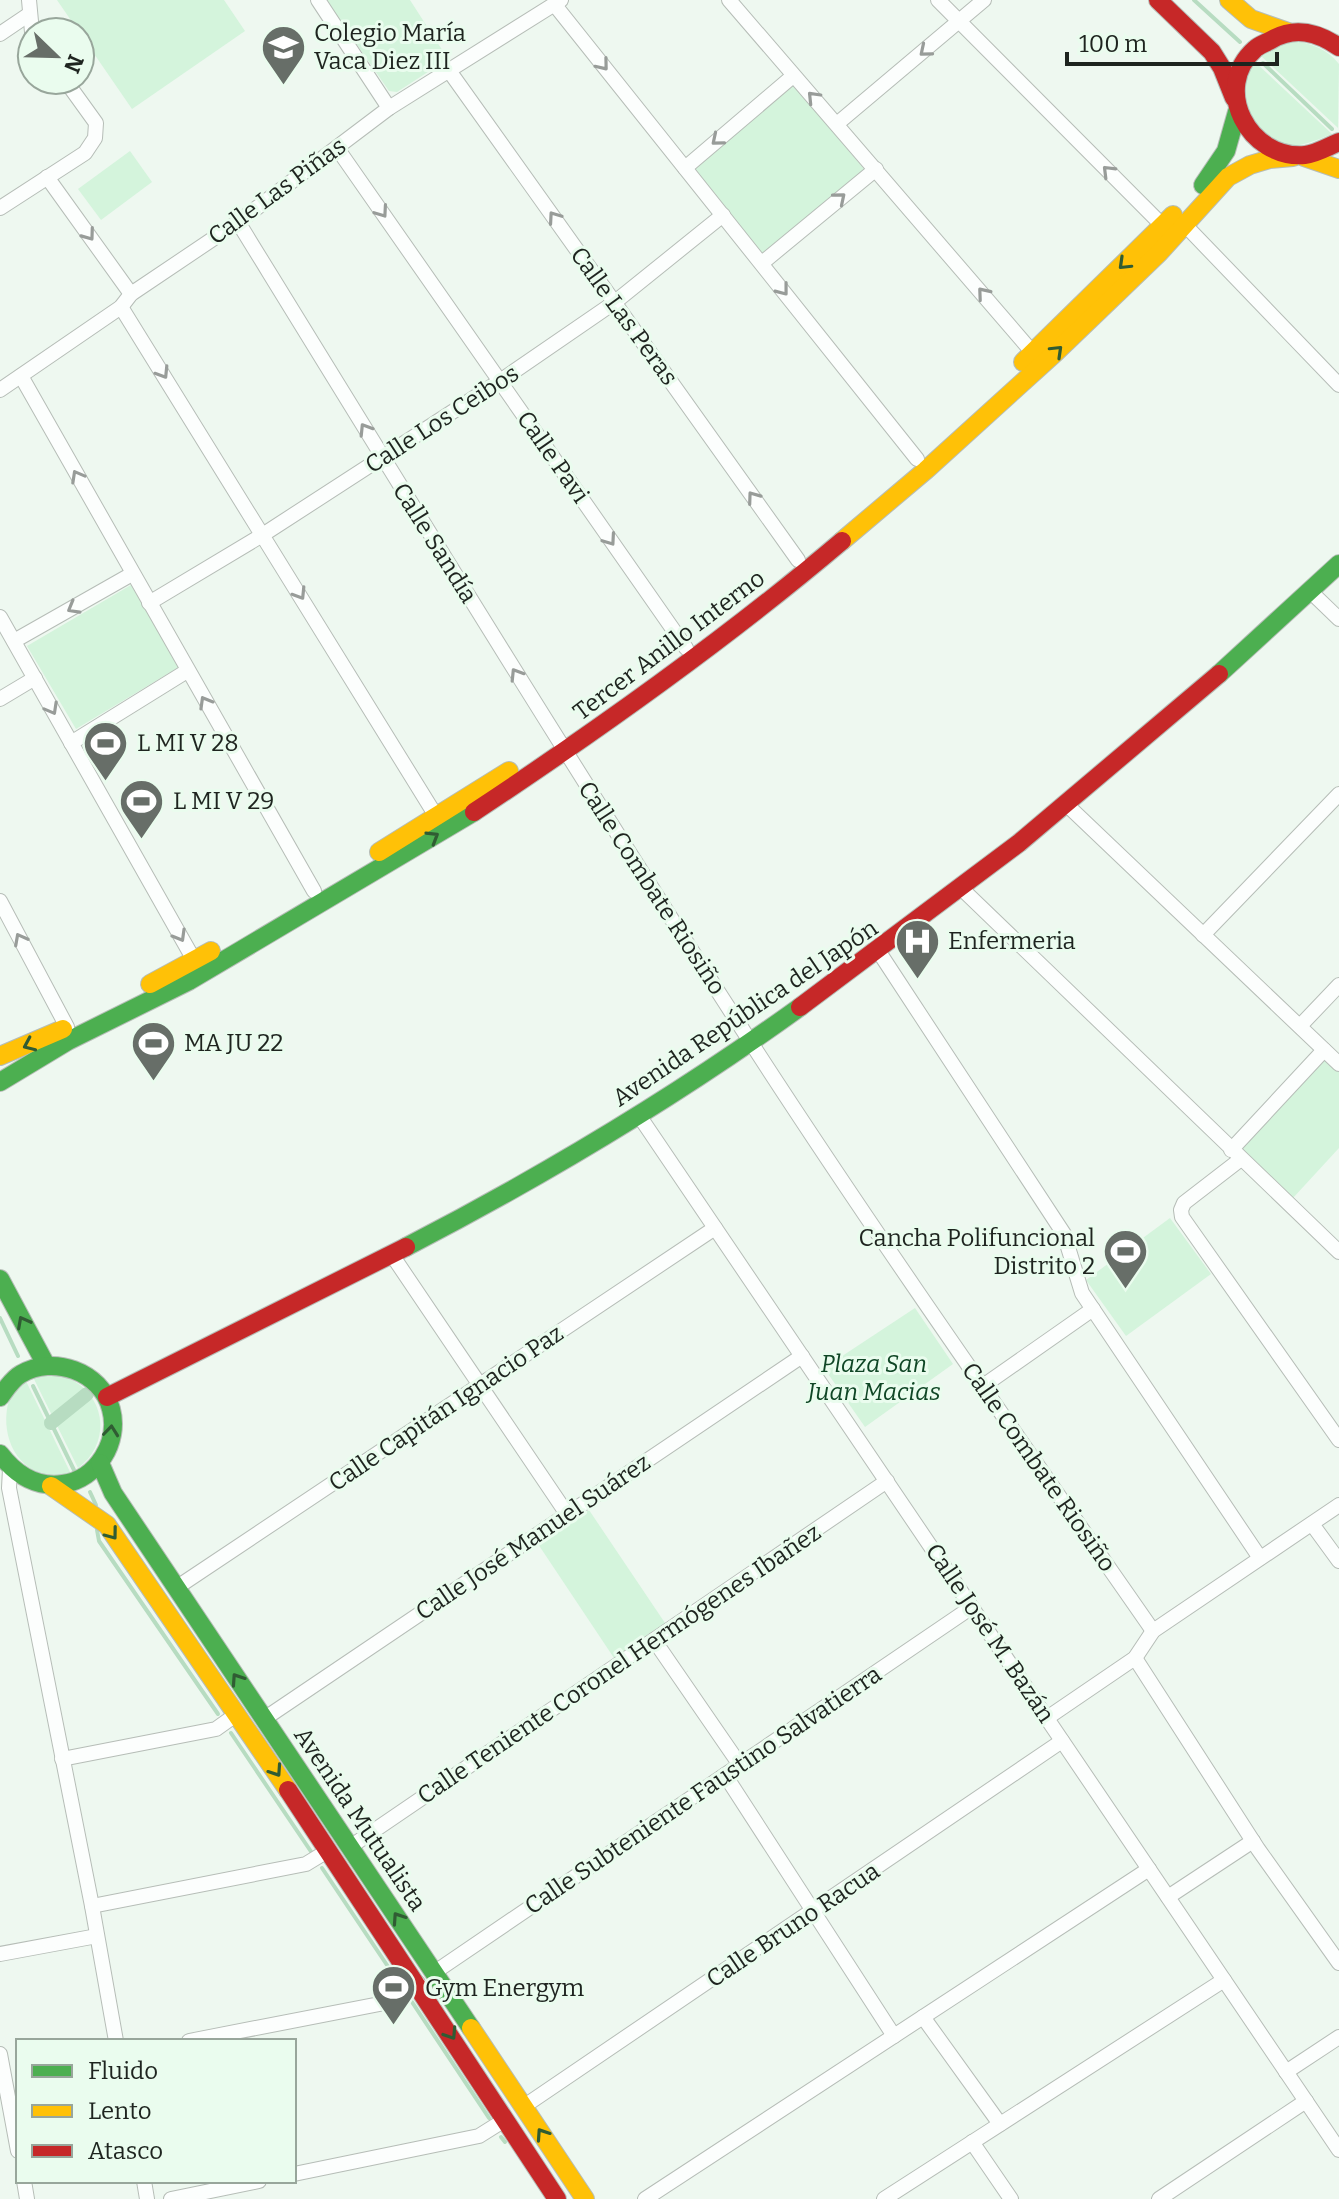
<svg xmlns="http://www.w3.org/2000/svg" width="1339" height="2199" font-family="Bitter,serif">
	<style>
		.green { fill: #d4f4dc }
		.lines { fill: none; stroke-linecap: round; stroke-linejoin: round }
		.stream { stroke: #b7dcc1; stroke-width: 4 }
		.canal { stroke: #b7dcc1; stroke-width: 14 }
		.street-casing { stroke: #b6bdb7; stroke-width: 16 }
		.fast-casing { stroke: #b6bdb7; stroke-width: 20 }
		.slow-casing { stroke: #b6bdb7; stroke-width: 20 }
		.jam-casing { stroke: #b6bdb7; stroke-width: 20 }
		.street { stroke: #fcfefd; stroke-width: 14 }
		.fast { stroke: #4caf50; stroke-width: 18 }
		.slow { stroke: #ffc107; stroke-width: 18 }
		.jam { stroke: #c62828; stroke-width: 18 }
		.oneway { stroke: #989c99 }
		.oneway2 { stroke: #305c33 }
		.labels { text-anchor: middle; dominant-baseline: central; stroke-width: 6; stroke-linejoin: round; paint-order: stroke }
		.poi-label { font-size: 24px; fill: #1e241f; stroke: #eafcee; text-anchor: start }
		.street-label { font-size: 24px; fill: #1e241f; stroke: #eafcee }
		.park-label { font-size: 24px; font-style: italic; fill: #0f4625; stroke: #eafcee }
	</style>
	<rect width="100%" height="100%" fill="#eef8f0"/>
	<g class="green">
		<path d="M57 0H224L245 31 132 109Z"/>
		<path d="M326 0H410L448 59 397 92 389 91Z"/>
		<path d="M1295 41C1313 44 1327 49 1339 64L1338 128 1260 55 1270 46Z"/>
		<path d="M1254 61 1332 134C1279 156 1278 148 1243 107L1245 76Z"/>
		<path d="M791 83 865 170 764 256 689 171Z"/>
		<path d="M130 151 152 182 101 220 78 189Z"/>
		<path d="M131 585 179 667 76 729 27 646Z"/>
		<path d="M1316 1051 1339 1072V1148L1293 1198 1233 1141Z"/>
		<path d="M1170 1218 1211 1274 1126 1336 1086 1280Z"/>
		<path d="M915 1308 953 1364 865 1427 824 1368Z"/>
		<path d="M49 1373C57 1376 67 1377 74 1381 108 1401 109 1446 78 1468L33 1377Z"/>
		<path d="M26 1381 71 1474C63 1475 53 1477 46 1475 13 1467 0 1431 9 1400 13 1393 20 1387 26 1381Z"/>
		<path d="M589 1510 665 1623 614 1658 538 1544Z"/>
	</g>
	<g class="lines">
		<g class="stream">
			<path d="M1194 0 1240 42"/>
			<path d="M1263 63 1332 129"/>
			<path d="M0 1318 18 1356"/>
			<path d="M33 1386 74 1470"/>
			<path d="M90 1492 96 1505"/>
			<path d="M97 1530 99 1541 218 1714"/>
			<path d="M231 1733 312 1853"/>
			<path d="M322 1868 399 1983"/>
			<path d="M412 2002 489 2118"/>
			<path d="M501 2137 505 2142"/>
		</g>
		<path class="canal" d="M51 1423 87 1394"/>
		<defs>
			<g id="street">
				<path d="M29 0 32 32"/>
				<path d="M318 0 389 108"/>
				<path d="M729 0 1033 353"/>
				<path d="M938 0 1163 226"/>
				<path d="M554 4 917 459"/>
				<path d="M0 34 28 15"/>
				<path d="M450 72 798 560"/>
				<path d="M838 123 984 0"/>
				<path d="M337 148 686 648"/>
				<path d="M685 168 793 76"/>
				<path d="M47 177 131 294"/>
				<path d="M0 208 85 153 95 138 96 123 65 80"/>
				<path d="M238 222C406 495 574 769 748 1038 878 1239 1016 1434 1153 1631"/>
				<path d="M1185 225 1339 385"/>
				<path d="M762 263 876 169"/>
				<path d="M121 307 436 816"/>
				<path d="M21 376 314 891"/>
				<path d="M0 390 121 307 131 294 238 222 389 108 561 0"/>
				<path d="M1311 592 1339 619"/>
				<path d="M149 603 264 534 500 381 615 302 723 215"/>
				<path d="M0 617 194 960"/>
				<path d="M14 641 132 574"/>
				<path d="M0 699 35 678"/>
				<path d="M71 743 187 671"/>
				<path d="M1067 805 1339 1064"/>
				<path d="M962 889 1339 1252"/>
				<path d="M0 901 67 1027"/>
				<path d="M1203 935 1339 794"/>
				<path d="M879 952 1064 1234 1082 1293 1260 1558"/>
				<path d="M1300 1026 1339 985"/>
				<path d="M640 1117 1339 2150"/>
				<path d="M1231 1150 1324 1050"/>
				<path d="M1241 1159 1184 1203 1181 1210 1182 1217 1339 1440"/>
				<path d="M392 1255 567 1514"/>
				<path d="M983 1386 1093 1309"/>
				<path d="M10 1469 9 1488 92 1906 116 2041"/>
				<path d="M1312 1524 1339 1561"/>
				<path d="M176 1588 715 1228"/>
				<path d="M654 1640 740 1765"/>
				<path d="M1135 1658 1258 1849 1339 1963"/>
				<path d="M1047 1718 1135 1658 1153 1631 1339 1505"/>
				<path d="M264 1719 802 1356"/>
				<path d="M62 1759 216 1729 237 1714"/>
				<path d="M725 1775 894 2036"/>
				<path d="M350 1847 887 1481"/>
				<path d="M1168 1897 1253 1841"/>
				<path d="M92 1906 306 1864 329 1850"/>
				<path d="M0 1954 97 1936"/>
				<path d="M435 1972 972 1607"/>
				<path d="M923 2017 1000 2124"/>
				<path d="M189 2041 395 2001 418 1983"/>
				<path d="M0 2054 18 2151"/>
				<path d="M1286 2072 1339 2037"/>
				<path d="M523 2107 1062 1741"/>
				<path d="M972 2142 1011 2199"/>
				<path d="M294 2174 479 2136 506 2119"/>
				<path d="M24 2181 27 2199"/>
				<path d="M144 2181 147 2199"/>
				<path d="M171 2199 259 2181"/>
				<path d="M645 2199 1149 1869"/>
				<path d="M884 2199 1224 1980"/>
				<path d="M1159 2199 1306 2101"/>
			</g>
			<g id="fast">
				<path d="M1203 185 1226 151 1237 112"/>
				<path d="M1219 674 1339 564"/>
				<path d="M0 1082 68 1041 189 981 474 812"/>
				<path d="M406 1247C543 1176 674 1098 800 1007"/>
				<path d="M0 1279 46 1365"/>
				<path d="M0 1397C6 1389 12 1379 21 1374 53 1355 101 1371 111 1409 120 1442 97 1479 63 1484 36 1488 16 1475 0 1454"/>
				<path d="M100 1463 113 1493 471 2028"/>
			</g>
			<g id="slow">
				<path d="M1229 0 1251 19 1288 32"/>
				<path d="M1304 157 1339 169"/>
				<path d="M1023 362 1173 215"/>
				<path d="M842 541 926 470 1056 352 1159 253 1228 177 1250 165 1270 159 1293 157"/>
				<path d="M379 852 509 771"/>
				<path d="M150 984 211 951"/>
				<path d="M0 1056 63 1029"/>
				<path d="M51 1486 107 1525 288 1790"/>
				<path d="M471 2028 585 2199"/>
			</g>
			<g id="jam">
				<path d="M1158 0 1212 52 1222 68 1234 98"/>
				<path d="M1339 47C1317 32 1295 26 1271 40 1266 43 1259 45 1255 49 1211 88 1249 160 1305 155 1316 154 1329 146 1339 142"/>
				<path d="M474 812C601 728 725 640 842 541"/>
				<path d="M800 1007 1019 843 1219 674"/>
				<path d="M107 1397 406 1247"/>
				<path d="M288 1790 557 2199"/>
			</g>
		</defs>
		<use href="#street" class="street-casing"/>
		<use href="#fast" class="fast-casing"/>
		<use href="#slow" class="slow-casing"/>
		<use href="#jam" class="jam-casing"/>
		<use href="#street" class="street"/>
		<use href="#fast" class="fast"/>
		<use href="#slow" class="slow"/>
		<use href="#jam" class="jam"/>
	</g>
	<defs><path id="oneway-chevron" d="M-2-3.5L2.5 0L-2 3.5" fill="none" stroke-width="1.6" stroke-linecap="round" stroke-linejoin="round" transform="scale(2)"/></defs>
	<g class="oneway">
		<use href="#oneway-chevron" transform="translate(925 51) rotate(140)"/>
		<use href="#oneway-chevron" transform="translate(603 65) rotate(51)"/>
		<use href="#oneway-chevron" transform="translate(813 97) rotate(-134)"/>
		<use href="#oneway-chevron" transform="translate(717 140) rotate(140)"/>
		<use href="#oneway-chevron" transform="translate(1108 171) rotate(-135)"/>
		<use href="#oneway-chevron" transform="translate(840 198) rotate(-40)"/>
		<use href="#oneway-chevron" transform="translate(382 212) rotate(55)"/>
		<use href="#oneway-chevron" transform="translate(554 217) rotate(-125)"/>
		<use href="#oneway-chevron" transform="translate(89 235) rotate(54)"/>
		<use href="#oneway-chevron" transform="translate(783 290) rotate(52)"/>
		<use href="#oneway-chevron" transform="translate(983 293) rotate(-130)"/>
		<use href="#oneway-chevron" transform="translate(163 373) rotate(58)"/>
		<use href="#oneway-chevron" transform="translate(365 429) rotate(-122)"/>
		<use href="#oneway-chevron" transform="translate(77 476) rotate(-119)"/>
		<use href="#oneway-chevron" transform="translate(753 497) rotate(-126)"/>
		<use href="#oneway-chevron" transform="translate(610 540) rotate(55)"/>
		<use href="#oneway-chevron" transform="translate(300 594) rotate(58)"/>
		<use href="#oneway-chevron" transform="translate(73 608) rotate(150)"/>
		<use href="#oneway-chevron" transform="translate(516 674) rotate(-122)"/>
		<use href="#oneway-chevron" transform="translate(205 702) rotate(-120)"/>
		<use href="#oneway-chevron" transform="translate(52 709) rotate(61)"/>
		<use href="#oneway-chevron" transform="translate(180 936) rotate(60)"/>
		<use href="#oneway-chevron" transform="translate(20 939) rotate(-118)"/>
	</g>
	<g class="oneway2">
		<use href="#oneway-chevron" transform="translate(1124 264) rotate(136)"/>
		<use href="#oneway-chevron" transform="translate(1057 351) rotate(-44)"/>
		<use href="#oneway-chevron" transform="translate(433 837) rotate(-31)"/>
		<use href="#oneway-chevron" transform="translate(29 1045) rotate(156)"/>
		<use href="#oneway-chevron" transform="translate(23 1322) rotate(-118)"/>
		<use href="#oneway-chevron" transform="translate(111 1431) rotate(-84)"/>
		<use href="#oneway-chevron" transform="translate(112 1534) rotate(53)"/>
		<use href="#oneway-chevron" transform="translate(237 1679) rotate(-124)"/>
		<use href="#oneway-chevron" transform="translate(276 1771) rotate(56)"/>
		<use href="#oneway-chevron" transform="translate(398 1918) rotate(-124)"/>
		<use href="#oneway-chevron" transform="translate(451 2034) rotate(57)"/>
		<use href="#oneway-chevron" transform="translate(542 2134) rotate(-124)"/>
	</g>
	<defs>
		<symbol id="school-pin" viewBox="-11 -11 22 30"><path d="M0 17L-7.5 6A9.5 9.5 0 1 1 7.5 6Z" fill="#676e68" stroke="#eafcee"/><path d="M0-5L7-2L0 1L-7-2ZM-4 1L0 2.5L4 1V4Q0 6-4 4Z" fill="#fff"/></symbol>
		<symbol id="stadium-pin" viewBox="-11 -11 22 30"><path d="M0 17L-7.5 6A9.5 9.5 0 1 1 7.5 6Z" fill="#676e68" stroke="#eafcee"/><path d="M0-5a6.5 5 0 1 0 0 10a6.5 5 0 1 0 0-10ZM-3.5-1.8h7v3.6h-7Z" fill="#fff"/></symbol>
		<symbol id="hospital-pin" viewBox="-11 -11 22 30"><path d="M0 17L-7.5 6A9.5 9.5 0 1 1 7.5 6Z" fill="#676e68" stroke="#eafcee"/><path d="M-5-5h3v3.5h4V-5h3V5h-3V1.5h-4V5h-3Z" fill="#fff"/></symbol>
	</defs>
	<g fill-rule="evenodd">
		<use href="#school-pin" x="258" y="22" width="51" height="69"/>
		<use href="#stadium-pin" x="80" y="718" width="51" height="69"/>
		<use href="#stadium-pin" x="116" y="776" width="51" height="69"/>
		<use href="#hospital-pin" x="892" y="916" width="51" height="69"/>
		<use href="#stadium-pin" x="128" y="1018" width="51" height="69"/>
		<use href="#stadium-pin" x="1100" y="1226" width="51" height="69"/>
		<use href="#stadium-pin" x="368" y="1962" width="51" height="69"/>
	</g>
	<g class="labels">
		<g class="poi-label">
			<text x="314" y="33">Colegio María<tspan x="314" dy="28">Vaca Diez III</tspan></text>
			<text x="137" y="743">L MI V 28</text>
			<text x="173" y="801">L MI V 29</text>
			<text x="948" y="941">Enfermeria</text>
			<text x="184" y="1043">MA JU 22</text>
			<text x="1095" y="1238" text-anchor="end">Cancha Polifuncional<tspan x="1095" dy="28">Distrito 2</tspan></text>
			<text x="425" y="1988">Gym Energym</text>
		</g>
		<g class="street-label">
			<text transform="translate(277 191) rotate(-36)">Calle Las Piñas</text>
			<text transform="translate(624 316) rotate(54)">Calle Las Peras</text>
			<text transform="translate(442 419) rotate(-33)">Calle Los Ceibos</text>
			<text transform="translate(553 457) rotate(55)">Calle Pavi</text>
			<text transform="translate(435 543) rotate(58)">Calle Sandía</text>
			<text transform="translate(669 645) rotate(-37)">Tercer Anillo Interno</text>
			<text transform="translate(652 888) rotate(57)">Calle Combate Riosiño</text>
			<text transform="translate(745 1013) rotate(-34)">Avenida República del Japón</text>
			<text transform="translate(446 1408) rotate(-34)">Calle Capitán Ignacio Paz</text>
			<text transform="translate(1039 1467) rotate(55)">Calle Combate Riosiño</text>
			<text transform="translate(533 1537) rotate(-34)">Calle José Manuel Suárez</text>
			<text transform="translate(990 1633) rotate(56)">Calle José M. Bazán</text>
			<text transform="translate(619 1664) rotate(-34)">Calle Teniente Coronel Hermógenes Ibañez</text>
			<text transform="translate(703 1790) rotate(-34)">Calle Subteniente Faustino Salvatierra</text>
			<text transform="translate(360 1819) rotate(56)">Avenida Mutualista</text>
			<text transform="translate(793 1925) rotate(-34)">Calle Bruno Racua</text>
		</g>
		<g class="park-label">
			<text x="874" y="1364">Plaza San<tspan x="874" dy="28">Juan Macias</tspan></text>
		</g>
	</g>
	<rect x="16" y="2039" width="280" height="144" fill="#eafcee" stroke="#98a69b" stroke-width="2"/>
	<rect x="32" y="2065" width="40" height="12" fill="#4caf50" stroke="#98a69b" stroke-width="2"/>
	<text x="88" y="2079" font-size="24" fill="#1e241f">Fluido</text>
	<rect x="32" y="2105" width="40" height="12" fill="#ffc107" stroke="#98a69b" stroke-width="2"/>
	<text x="88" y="2119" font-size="24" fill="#1e241f">Lento</text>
	<rect x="32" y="2145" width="40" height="12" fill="#c62828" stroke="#98a69b" stroke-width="2"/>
	<text x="88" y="2159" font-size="24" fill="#1e241f">Atasco</text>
	<g transform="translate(56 56) rotate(113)"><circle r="38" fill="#eafcee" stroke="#98a69b" stroke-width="2"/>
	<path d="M0-6L14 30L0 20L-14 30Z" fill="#676e68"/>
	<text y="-12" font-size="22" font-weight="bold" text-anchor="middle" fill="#1e241f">N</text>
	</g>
	<path d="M1067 52v12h210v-12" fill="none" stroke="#1e241f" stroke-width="4"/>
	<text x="1079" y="52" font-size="24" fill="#1e241f" stroke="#eafcee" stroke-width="6" paint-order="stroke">100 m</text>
</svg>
